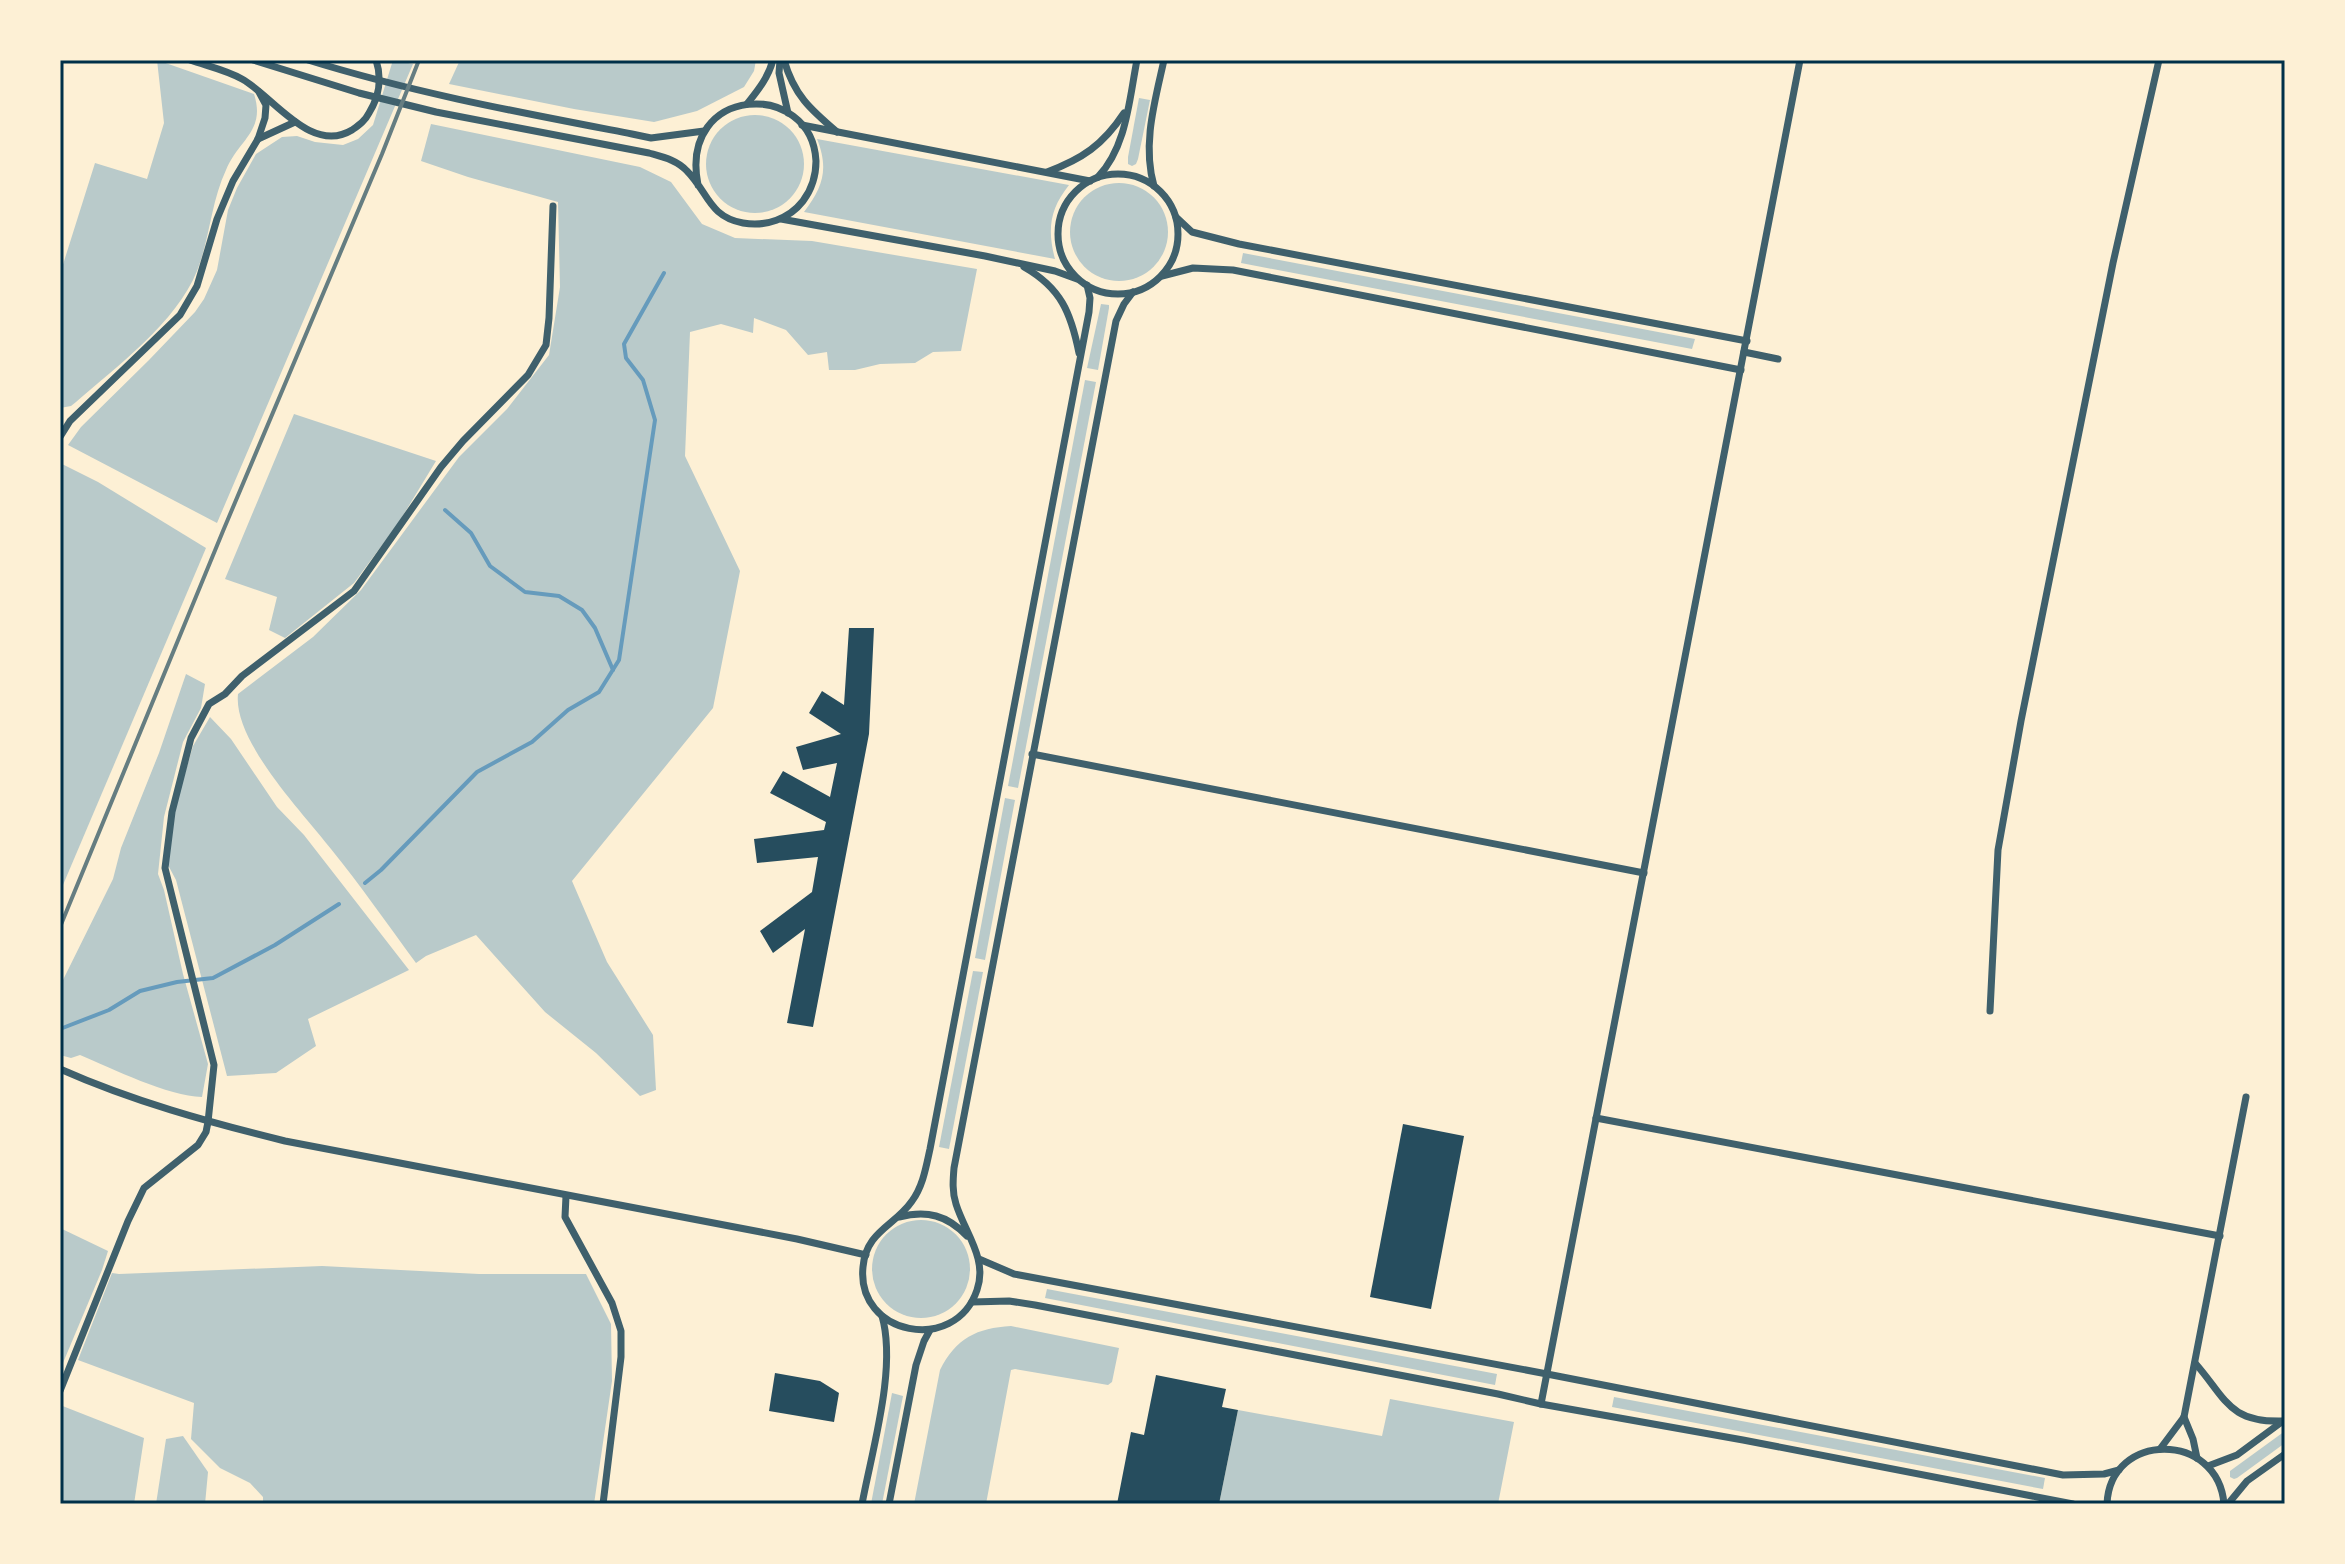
<svg xmlns="http://www.w3.org/2000/svg" width="2345" height="1564" font-family="'IBM Plex Sans',sans-serif">
	<style>
		.green { fill: #b9caca }
		.lines { fill: none; stroke-linecap: round; stroke-linejoin: round }
		.stream { stroke: #669bbc; stroke-width: 4 }
		.building { fill: #264d5e }
		.minor { stroke: #3f606c; stroke-width: 7 }
		.rail { stroke: #657d81; stroke-width: 4 }
		.neatline { fill: none; stroke: #003049; stroke-width: 3 }
	</style>
	<rect width="100%" height="100%" fill="#fdf0d5"/>
	<g class="green">
		<path d="M157 60 254 94C266 131 239 139 226 170 211 202 210 238 197 271 176 323 117 366 76 402L71 406 60 408V274L95 163 147 179 164 123Z"/>
		<path d="M393 60 413 64 217 523 68 445 81 427 149 360 195 312 204 299 217 270 228 210 237 188 256 154 282 137 297 136 315 142 343 145 358 139 373 125Z"/>
		<path d="M460 60H756L754 71 744 87 697 111 654 122 574 109 449 84Z"/>
		<path d="M1139 98 1150 100 1138 159 1136 164 1132 166 1128 164V157Z"/>
		<circle cx="755" cy="164" r="49"/>
		<path d="M431 124 640 167 671 182 702 224 735 238 812 241 977 269 961 351 933 352 915 363 880 364 855 370H829L827 352 808 355 786 330 754 318 753 333 721 324 690 332 685 456 740 571 713 708 572 881 607 962 653 1035 656 1090 640 1096 596 1053 545 1012 476 935 426 956 416 963C388 925 361 886 331 849 303 813 233 741 238 694L313 637 361 590 459 457 507 409 549 355 560 287 558 202 468 177 421 161Z"/>
		<path d="M817 139 1069 185C1050 209 1047 229 1055 259L804 212C823 187 829 169 817 139Z"/>
		<circle cx="1119" cy="232" r="49"/>
		<path d="M1243 253 1695 339 1692 349 1241 263Z"/>
		<path d="M1101 304 1109 305V308L1098 370 1087 368Z"/>
		<path d="M1085 380 1096 382 1018 788 1008 786Z"/>
		<path d="M294 414 436 461 399 522 354 583 285 638 269 630 277 597 225 579Z"/>
		<path d="M60 463 98 482 206 548 60 892Z"/>
		<path d="M186 674 205 684 201 708 183 742 164 817 158 874 164 890 183 974 208 1064 202 1097C168 1096 113 1069 80 1055L71 1058 60 1055V986L113 879 121 848 159 753Z"/>
		<path d="M210 717 231 739 277 807 304 835 409 970 308 1019 316 1046 276 1073 227 1076 176 880 168 865 173 814 193 746Z"/>
		<path d="M1005 798 1015 800 985 960 975 958Z"/>
		<path d="M973 971 983 972 949 1149 939 1147Z"/>
		<circle cx="921" cy="1269" r="49"/>
		<path d="M60 1228 108 1251 102 1270 60 1370Z"/>
		<path d="M322 1266 479 1274H586L611 1324 612 1381 594 1504H263V1497L250 1483 220 1468 191 1439 194 1403 78 1360 112 1273 119 1274Z"/>
		<path d="M1047 1289 1497 1374 1495 1385 1045 1298Z"/>
		<path d="M1011 1326 1119 1348 1112 1382 1108 1385 1015 1369 1011 1370 986 1504H914L940 1370C956 1338 977 1328 1011 1326Z"/>
		<path d="M892 1393 903 1396 882 1504H871Z"/>
		<path d="M1614 1397 2045 1478 2043 1489 1612 1407Z"/>
		<path d="M1390 1399 1514 1422 1498 1504H1219L1238 1410 1382 1436Z"/>
		<path d="M60 1405 144 1438 134 1504H60Z"/>
		<path d="M2285 1431V1443L2237 1478 2234 1479 2230 1477V1471Z"/>
		<path d="M183 1436 208 1472 205 1504H156L166 1439Z"/>
	</g>
	<g class="lines">
		<g class="stream">
			<path d="M445 510 471 533 490 566 525 592 559 596 582 610 595 628 613 670"/>
			<path d="M365 883 381 870 477 772 532 742 568 710 599 692 619 660 655 420 643 380 626 358 624 344 664 273"/>
			<path d="M60 1029 109 1010 140 991 177 982 213 978 275 945 339 904"/>
		</g>
	</g>
	<g class="building">
		<path d="M849 628H874L869 734 813 1027 787 1023 805 929 773 953 760 931 812 892 818 857 757 863 754 839 824 830 826 822 770 793 783 771 830 797 837 763 803 770 796 747 841 734 809 713 822 691 844 705Z"/>
		<path d="M1403 1124 1464 1136 1431 1309 1370 1297Z"/>
		<path d="M775 1373 820 1381 839 1393 834 1422 769 1411Z"/>
		<path d="M1156 1375 1226 1389 1222 1407 1238 1410 1219 1504H1117L1131 1432 1144 1435Z"/>
	</g>
	<g class="lines">
		<g class="minor">
			<path d="M190 60C207 66 226 70 242 79 273 96 311 155 352 130 359 125 365 121 369 113 379 97 382 78 376 60"/>
			<path d="M253 60 359 93 436 112 649 153C663 157 677 160 687 171 708 192 709 217 743 223 766 227 789 219 803 201 812 189 816 175 816 161 812 79 678 84 698 185"/>
			<path d="M308 60C414 93 523 113 632 134L651 138 704 131"/>
			<path d="M780 60 779 73 788 113"/>
			<path d="M784 60C794 95 810 109 837 132"/>
			<path d="M747 104C758 90 768 78 773 60"/>
			<path d="M802 125 1090 181"/>
			<path d="M258 139 295 122"/>
			<path d="M1047 172C1082 159 1103 145 1124 113"/>
			<circle cx="1118" cy="234" r="60"/>
			<path d="M1098 177C1127 146 1129 100 1137 60"/>
			<path d="M1154 186C1142 144 1155 101 1164 60"/>
			<path d="M1176 217 1192 232 1239 244 1747 341"/>
			<path d="M781 219 985 256 1055 271 1077 279"/>
			<path d="M1024 267C1061 288 1071 313 1079 353"/>
			<path d="M1162 276 1193 268 1233 270 1741 370"/>
			<path d="M1087 285 1090 298 1089 312 930 1149C926 1167 923 1186 912 1201 895 1226 866 1231 863 1267 856 1335 955 1355 977 1290 988 1259 965 1233 956 1204 952 1192 953 1180 954 1168L1116 321 1124 304 1133 292"/>
			<path d="M1744 352 1778 359"/>
			<path d="M60 437 70 421 180 315 197 286 217 219 233 181 258 139 265 118 266 105 259 92"/>
			<path d="M1032 754 1644 873"/>
			<path d="M1990 1011 1998 850 2021 721 2113 263 2159 60"/>
			<path d="M60 1069C132 1101 208 1122 285 1141L797 1239 866 1255"/>
			<path d="M1596 1118 2220 1236"/>
			<path d="M566 1196 565 1217 612 1303 621 1331V1357L603 1504"/>
			<path d="M899 1217C927 1210 947 1215 967 1236"/>
			<path d="M979 1259 1014 1274 1547 1374 2063 1475 2104 1474 2119 1470"/>
			<path d="M972 1302 1009 1301 1035 1305 1498 1394 1541 1404 1743 1440 2073 1504"/>
			<path d="M2195 1363C2226 1398 2228 1423 2284 1421"/>
			<path d="M60 1391 128 1221 144 1188 198 1145 206 1132 208 1122 214 1065 165 868 172 812 191 738 209 704 225 694 242 676 354 591 441 467 463 441 528 375 546 345 549 318 553 206"/>
			<path d="M1541 1404 1800 60"/>
			<path d="M2184 1417 2193 1439 2197 1458"/>
			<path d="M2160 1449 2184 1417 2246 1097"/>
			<path d="M2208 1466 2237 1455 2283 1421"/>
			<path d="M862 1504C872 1450 897 1368 882 1316"/>
			<path d="M889 1504 916 1365 924 1341 930 1330"/>
			<path d="M2107 1504C2110 1431 2218 1431 2224 1504"/>
			<path d="M2228 1504 2247 1481 2285 1454"/>
		</g>
		<path class="rail" d="M60 927 223 531 382 154 419 60"/>
	</g>
	<rect width="2345" height="1564" fill="none" stroke="#fdf0d5" stroke-width="124"/>
	<rect x="62" y="62" width="2221" height="1440" class="neatline"/>
</svg>
